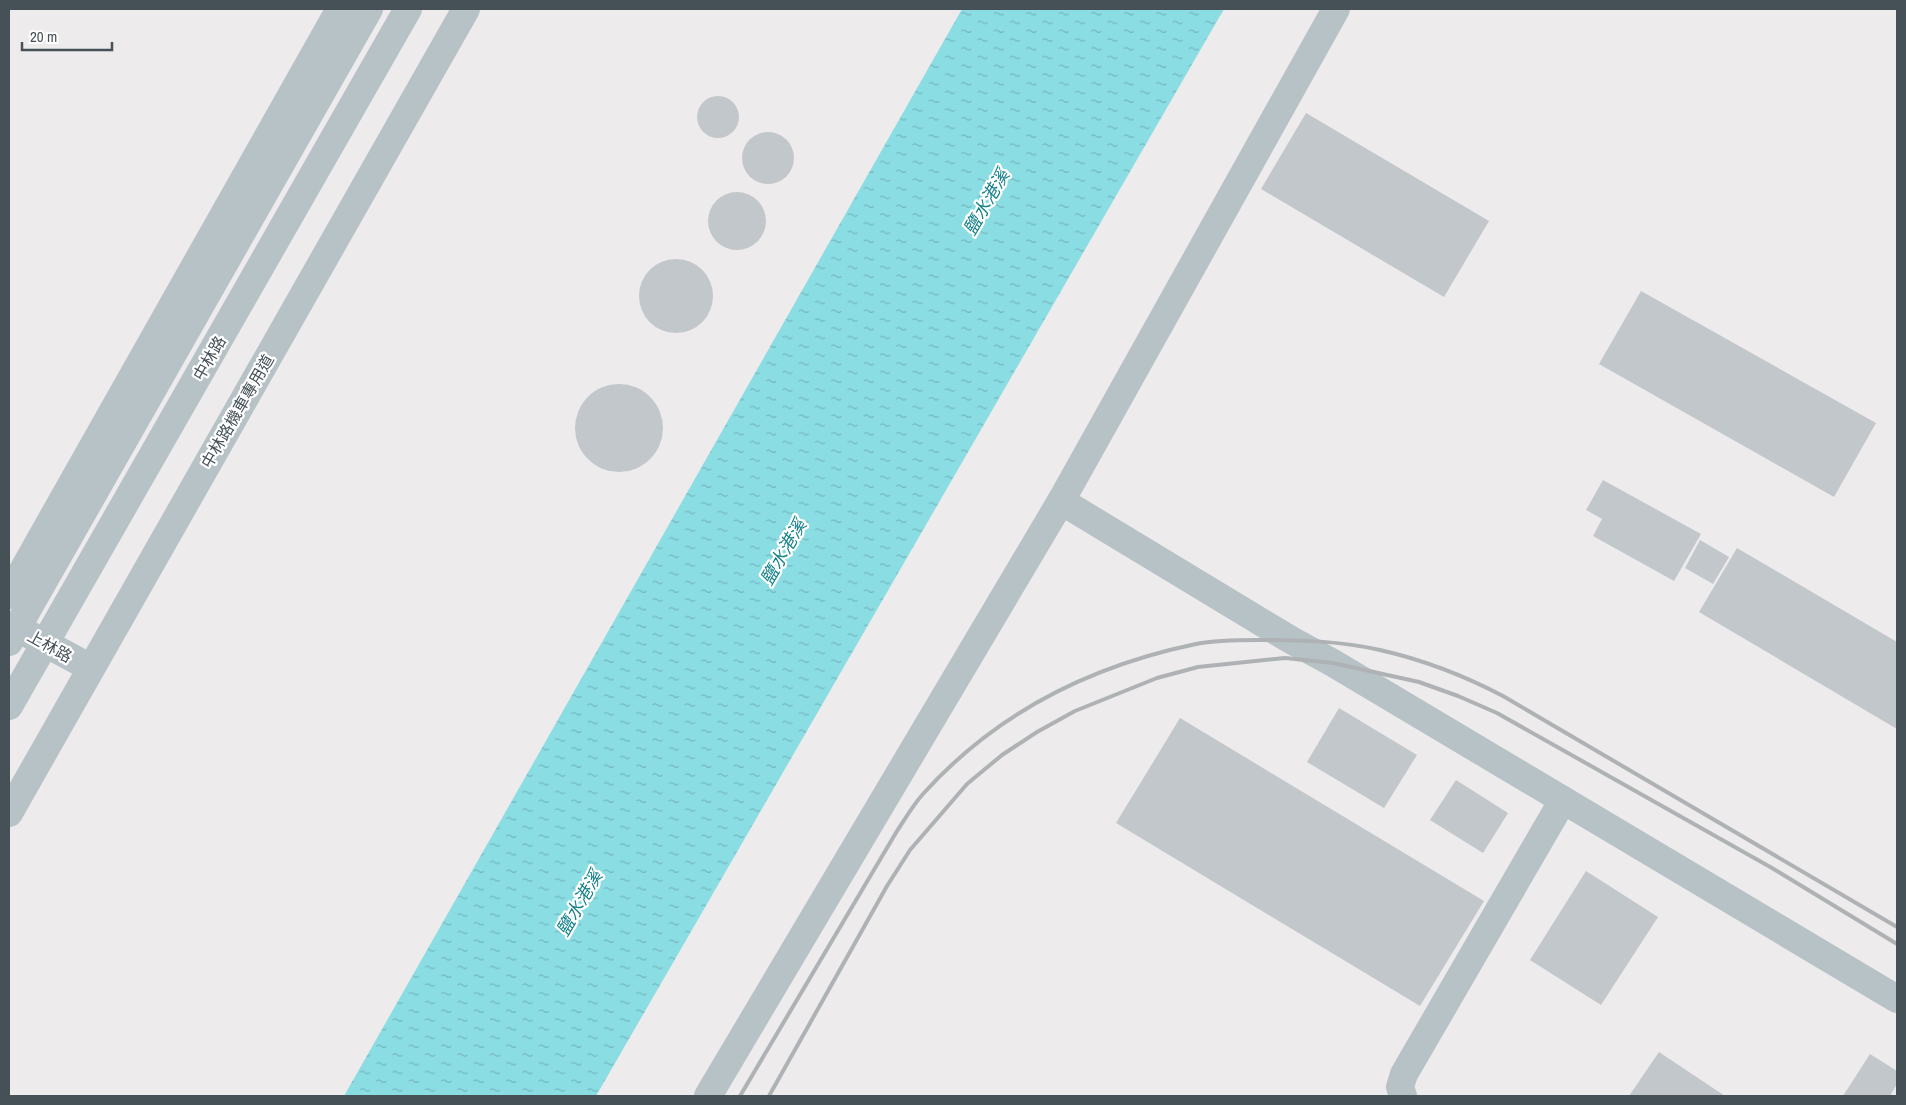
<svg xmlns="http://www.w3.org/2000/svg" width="1906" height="1105" font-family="'Archivo Narrow','Noto Sans TC',sans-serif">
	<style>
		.water { fill: url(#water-ripples) }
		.building { fill: #c2c7cb }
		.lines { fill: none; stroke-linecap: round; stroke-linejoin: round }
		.minor { stroke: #b7c2c7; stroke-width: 28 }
		.rail { stroke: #aeb2b5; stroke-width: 4 }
		.labels { text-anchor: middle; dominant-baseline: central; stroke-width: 4.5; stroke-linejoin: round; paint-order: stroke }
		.street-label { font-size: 16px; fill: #455157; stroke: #fff }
		.water-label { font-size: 18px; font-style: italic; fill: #16828b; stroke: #fff }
	</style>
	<defs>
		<pattern id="water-ripples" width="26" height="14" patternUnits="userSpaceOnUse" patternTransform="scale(1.25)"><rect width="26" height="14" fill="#8bdde4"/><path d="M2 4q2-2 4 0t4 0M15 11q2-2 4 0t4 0" fill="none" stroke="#73b6bc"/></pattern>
	</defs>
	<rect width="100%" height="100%" fill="#eeebec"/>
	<path class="water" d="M962 9H1224L596 1096H344Z"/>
	<g class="building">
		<circle cx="718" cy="117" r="21"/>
		<path d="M1306 113 1489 221 1444 297 1261 189Z"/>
		<circle cx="768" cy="158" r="26"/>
		<circle cx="737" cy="221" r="29"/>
		<circle cx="676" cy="296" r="37"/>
		<path d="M1641 291 1876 423 1834 497 1599 364Z"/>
		<circle cx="619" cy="428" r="44"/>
		<path d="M1603 480 1701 534 1674 581 1593 536 1602 519 1586 510Z"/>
		<path d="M1700 540 1729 557 1713 584 1685 568Z"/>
		<path d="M1737 548 1897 642V729L1699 612Z"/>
		<path d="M1339 708 1417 755 1384 808 1307 762Z"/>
		<path d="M1180 718 1484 901 1420 1006 1116 823Z"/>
		<path d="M1456 780 1508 813 1483 853 1430 820Z"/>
		<path d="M1586 871 1658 917 1601 1005 1530 960Z"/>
		<path d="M1659 1052 1725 1096H1629Z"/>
		<path d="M1870 1054 1897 1071V1084L1890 1096H1843Z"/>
	</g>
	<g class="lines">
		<g class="minor">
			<path d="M1061 501 1291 640 1333 663 1897 999"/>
			<path d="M9 595 340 9"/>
			<path d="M30 635 91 668"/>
			<path d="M9 642 369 9"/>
			<path d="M9 706 408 9"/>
			<path d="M9 813 466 9"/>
			<path d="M708 1096 1061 501 1336 9"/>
			<path d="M1403 1096 1400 1087 1404 1074 1563 800"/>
		</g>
		<g class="rail">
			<path d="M740 1096 897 831C905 819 913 805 923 794 996 713 1090 666 1196 644 1216 640 1239 640 1260 640 1300 640 1341 641 1380 650 1424 660 1463 675 1503 696L1897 927"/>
			<path d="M769 1096 887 886 910 850 967 784 1002 755 1037 732 1075 711 1157 678 1198 667 1285 658 1333 663 1419 682 1458 696 1497 713 1772 868 1897 944"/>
		</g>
	</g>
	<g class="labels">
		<g class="street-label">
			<text transform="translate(209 358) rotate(-60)">中林路</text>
			<text transform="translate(237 411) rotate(-60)">中林路機車專用道</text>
			<text transform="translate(50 646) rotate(29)">上林路</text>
		</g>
		<g class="water-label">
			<text transform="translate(986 202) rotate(-60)">鹽水港溪</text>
			<text transform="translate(783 552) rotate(-60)">鹽水港溪</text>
			<text transform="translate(579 903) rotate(-60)">鹽水港溪</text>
		</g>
	</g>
	<rect width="1906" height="1105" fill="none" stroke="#455157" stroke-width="20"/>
	<path d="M22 42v8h90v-8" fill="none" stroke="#455157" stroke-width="2.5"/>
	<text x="30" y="42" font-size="15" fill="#455157" stroke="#ffffff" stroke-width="4" paint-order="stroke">20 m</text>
</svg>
